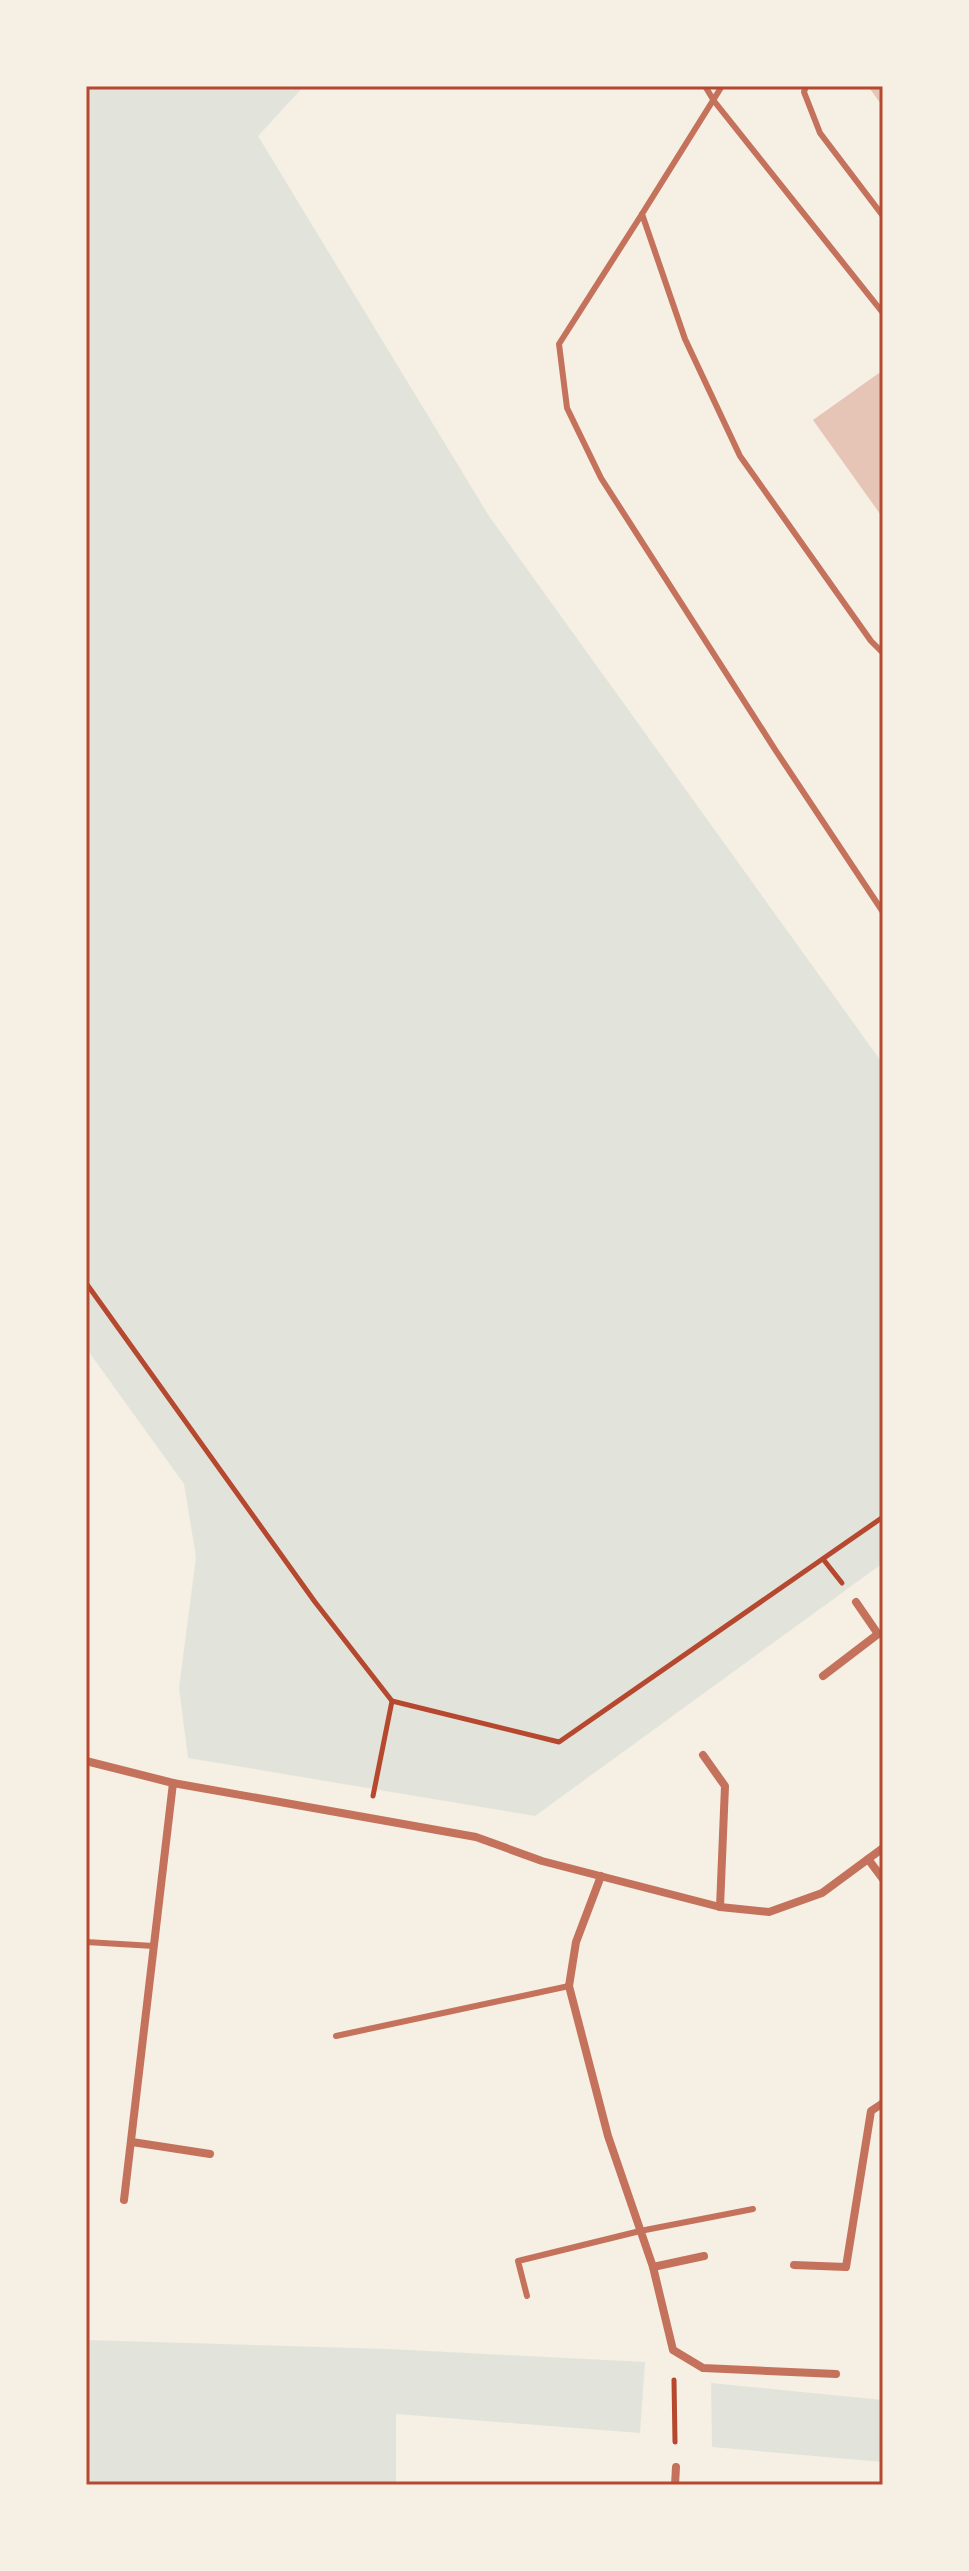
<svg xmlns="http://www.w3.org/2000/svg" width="969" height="2571" font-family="'Titillium Web',sans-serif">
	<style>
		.green { fill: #e2e4dc }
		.building { fill: #e6c5b7 }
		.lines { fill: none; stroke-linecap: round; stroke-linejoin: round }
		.path { stroke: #b5482f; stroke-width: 5 }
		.service { stroke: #c5725c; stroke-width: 6 }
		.minor { stroke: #c5725c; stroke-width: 8 }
		.neatline { fill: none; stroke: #b5482f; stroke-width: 3 }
	</style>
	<rect width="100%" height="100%" fill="#f6efe4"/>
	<g class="green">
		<path d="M86 86H304L258 136 489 516 883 1064V1563L535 1816 188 1758 179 1688 196 1557 184 1484 86 1348Z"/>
		<path d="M86 2340 389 2349 645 2362 640 2433 396 2414V2485H86Z"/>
		<path d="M711 2383 883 2400V2462L712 2447Z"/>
	</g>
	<g class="building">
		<path d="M868 86H883V107Z"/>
		<path d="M879 373 883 379V518L813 420Z"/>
	</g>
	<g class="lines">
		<g class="path">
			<path d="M86 1283 315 1602 392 1701 373 1796"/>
			<path d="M823 1559 842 1583"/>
			<path d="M392 1701 559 1742 883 1517"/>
			<path d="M674 2380 675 2442"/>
		</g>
		<g class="service">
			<path d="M705 86 714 101 883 313"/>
			<path d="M722 86 642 214 685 339 740 456 871 641 883 653"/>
			<path d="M806 86 804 92 820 133 883 216"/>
			<path d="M642 214 559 344 567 408 601 478 776 751 883 912"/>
			<path d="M86 1942 154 1946"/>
			<path d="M336 2036 569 1986"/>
			<path d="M527 2296 518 2261 640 2231 753 2209"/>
		</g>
		<g class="minor">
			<path d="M856 1602 878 1634"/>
			<path d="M823 1676 878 1634H883"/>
			<path d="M703 1755 725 1786 720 1907"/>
			<path d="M86 1761 173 1783 476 1837 542 1861 720 1907 769 1912 822 1893 883 1848"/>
			<path d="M868 1859 883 1879"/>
			<path d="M601 1876 576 1942 569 1986 608 2136 653 2267 673 2350 703 2368 836 2374"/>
			<path d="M132 2142 210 2154"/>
			<path d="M124 2200 173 1783"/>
			<path d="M794 2265 846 2267 871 2111 883 2103"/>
			<path d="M653 2267 704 2256"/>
			<path d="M675 2485 676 2467"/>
		</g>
	</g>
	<rect width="969" height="2571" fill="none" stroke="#f6efe4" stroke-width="176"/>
	<rect x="88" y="88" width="793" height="2395" class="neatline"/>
</svg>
